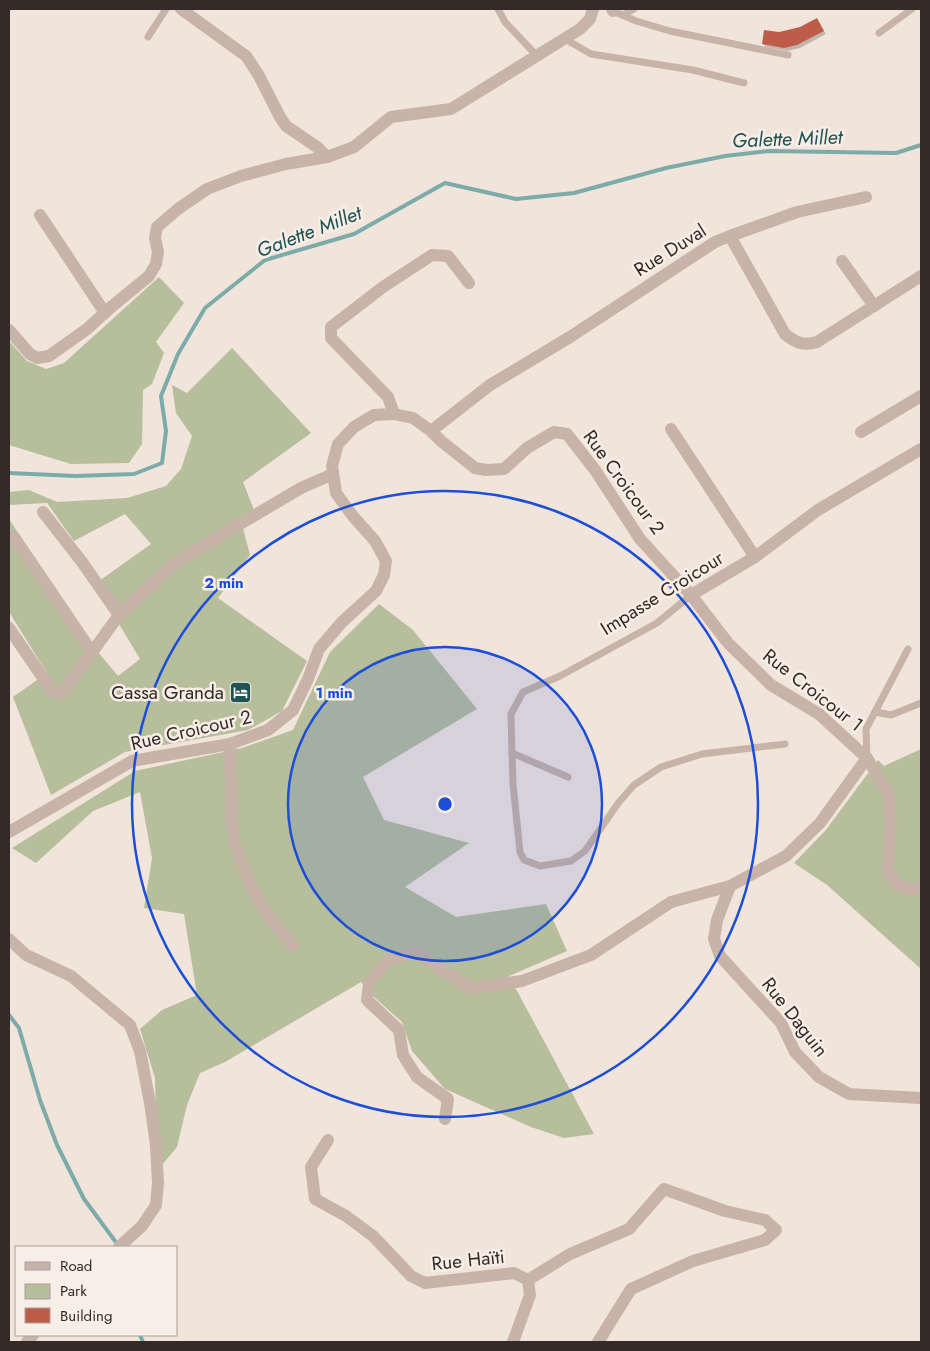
<svg xmlns="http://www.w3.org/2000/svg" width="930" height="1351" font-family="Jost,sans-serif">
	<style>
		.green { fill: #b6be9c }
		.shadow { fill: #0003 }
		.lines { fill: none; stroke-linecap: round; stroke-linejoin: round }
		.stream { stroke: #7caba9; stroke-width: 4 }
		.building { fill: #be5c4a }
		.service { stroke: #c7b3a8; stroke-width: 7 }
		.minor { stroke: #c7b3a8; stroke-width: 12 }
		.tertiary { stroke: #c7b3a8; stroke-width: 12 }
		.ring { fill: none; stroke: #1d4ed8; stroke-width: 2.5 }
		.labels { text-anchor: middle; dominant-baseline: central; stroke-width: 5; stroke-linejoin: round; paint-order: stroke }
		.street-label { font-size: 19px; fill: #342a27; stroke: #f8eee7 }
		.poi-label { font-size: 19px; fill: #342a27; stroke: #f8eee7; text-anchor: end }
		.water-label { font-size: 20px; font-style: italic; fill: #205352; stroke: #f8eee7 }
		.centre { fill: #1d4ed8; stroke: #f8eee7; stroke-width: 2.5 }
		.ring-label { font-size: 15px; text-anchor: middle; font-weight: bold; fill: #1d4ed8; stroke: #f8eee7; stroke-width: 5; stroke-linejoin: round; paint-order: stroke }
	</style>
	<rect width="100%" height="100%" fill="#f0e4db"/>
	<g class="green">
		<path d="M159 277 184 303 156 342 164 353 152 384 143 390 142 444 129 463 71 464 9 445V341L27 361 46 369 64 363Z"/>
		<path d="M232 348 311 433 243 482 254 510 240 517 250 555 218 598 307 661 282 711 248 730 125 752 51 795 13 697 47 673 9 612V519L88 640 118 676 140 659 95 584 151 544 125 514 74 541 47 503 9 505V492L29 490 57 502 127 498 166 486 181 469 192 436 176 413 172 385 187 393Z"/>
		<path d="M379 604 413 630 477 709 363 777 384 820 469 843 405 887 456 917 546 904 567 951 509 976 594 1134 564 1138 531 1127 445 1089 412 1051 402 1022 374 997 361 982 225 1062 200 1073 187 1105 177 1147 161 1166 156 1118 155 1078 140 1029 162 1010 197 995 184 914 144 908 152 858 140 792 93 811 36 863 12 848 135 771 242 748 293 730 330 652Z"/>
		<path d="M921 749V969L827 885 794 863 825 831 878 760 884 766Z"/>
	</g>
	<path class="shadow" d="M817 20 826 34 800 48 788 51 766 47 763 44 779 34 800 28Z"/>
	<g class="lines">
		<g class="stream">
			<path d="M9 473 75 476 134 474 162 463 166 431 161 396 178 354 205 308 265 260 354 234 445 183 516 199 574 193 666 168 725 156 769 151 896 153 921 145"/>
			<path d="M9 1015 19 1028 40 1100 57 1145 84 1199 115 1241"/>
			<path d="M140 1335 143 1342"/>
		</g>
	</g>
	<path class="building" d="M817 18 824 31 797 45 784 48 762 44 764 30 779 32 800 27Z"/>
	<g class="lines">
		<g class="service">
			<path d="M498 9 505 22 537 56"/>
			<path d="M613 11 636 21 670 31 788 55"/>
			<path d="M623 15 634 9"/>
			<path d="M879 33 912 9"/>
			<path d="M148 37 166 9"/>
			<path d="M565 39 591 54 693 70 744 83"/>
			<path d="M875 712 891 715 921 703"/>
			<path d="M512 753 513 784 520 852 524 860 540 866 571 861 585 851 619 802 634 785 661 767 702 754 785 744"/>
			<path d="M867 758 866 729 908 649"/>
			<path d="M568 777 512 753 511 714 523 692 560 676 657 623 691 595"/>
		</g>
		<g class="minor">
			<path d="M181 9 246 56 258 74 280 117 286 126 317 147 327 157"/>
			<path d="M612 9 613 11"/>
			<path d="M40 215 105 313"/>
			<path d="M730 236 797 212 866 197"/>
			<path d="M842 261 874 306"/>
			<path d="M9 330 30 354 37 358 49 356 87 329 110 308 149 276 156 264 158 252 155 238 157 227 178 209 207 189 241 176 286 164 327 157 354 147 391 117 451 109 580 29 590 19 593 9"/>
			<path d="M394 414 388 397 331 338V327L383 287 432 255 448 256 469 283"/>
			<path d="M671 429 755 557"/>
			<path d="M431 431 490 385 570 337 715 242 730 236 785 334C796 343 803 346 817 342L921 276"/>
			<path d="M861 432 921 396"/>
			<path d="M43 512 82 562 119 615 176 562 301 488 333 474"/>
			<path d="M14 537 92 652"/>
			<path d="M691 595 728 643 771 685 819 714 867 758 888 793 891 817 888 870 896 884 913 890 921 887"/>
			<path d="M9 628 52 691 60 693 64 691 119 615"/>
			<path d="M230 744 232 822 235 845 251 886 269 917 293 946"/>
			<path d="M730 886 717 920 714 939 720 956 781 1023 795 1052 819 1077 849 1094 921 1098"/>
			<path d="M445 1119 448 1099 417 1077 403 1055 399 1030 367 1000 369 983 388 960 415 952 470 988 522 981 591 955 671 902 730 886 786 856 820 823 867 758"/>
			<path d="M328 1140 311 1167 315 1199 346 1216 373 1236 411 1276 425 1283 514 1273 528 1280 530 1295 513 1342"/>
			<path d="M528 1280 570 1254 629 1229 664 1189 725 1211 765 1220 776 1230 765 1240 693 1261 631 1289 598 1342"/>
		</g>
		<g class="tertiary">
			<path d="M9 832 132 761 230 744 268 730 293 710 308 679 319 649 342 622 376 591 384 575 386 561 375 541 352 515 336 493 332 466 338 444 354 427 374 415 394 414 413 418 431 431 441 441 475 468 486 470 504 469 527 448 554 432 567 434 595 470 640 539 691 595 755 557 818 510 921 449"/>
			<path d="M9 939 26 955 71 976 130 1025 140 1051 150 1103 156 1145 158 1183 156 1205 142 1226 119 1247"/>
			<path d="M27 1342 33 1335"/>
		</g>
	</g>
	<circle cx="445" cy="804" r="157" fill="#1d4ed8" fill-opacity=".12"/>
	<g class="ring">
		<circle cx="445" cy="804" r="157"/>
		<circle cx="445" cy="804" r="313"/>
	</g>
	<defs>
		<symbol id="hotel-square" viewBox="-11 -11 22 22"><rect x="-9" y="-9" width="18" height="18" rx="4" fill="#205352" stroke="#f8eee7"/><path d="M-6-4.5h1.5V1H6V5H4.5V3h-9V5H-6ZM-4 0a1.8 1.8 0 1 1 3.6 0ZM.5 0V-2.5h3Q6-2.5 6 0Z" fill="#fff"/></symbol>
	</defs>
	<g fill-rule="evenodd">
		<use href="#hotel-square" x="228" y="680" width="25" height="25"/>
	</g>
	<g class="labels">
		<g class="street-label">
			<text transform="translate(670 250) rotate(-32)">Rue Duval</text>
			<text transform="translate(624 482) rotate(54)">Rue Croicour 2</text>
			<text transform="translate(662 593) rotate(-32)">Impasse Croicour</text>
			<text transform="translate(813 690) rotate(38)">Rue Croicour 1</text>
			<text transform="translate(191 730) rotate(-13)">Rue Croicour 2</text>
			<text transform="translate(795 1017) rotate(52)">Rue Daguin</text>
			<text transform="translate(468 1260) rotate(-6)">Rue Haïti</text>
		</g>
		<g class="poi-label">
			<text x="224" y="692">Cassa Granda</text>
		</g>
		<g class="water-label">
			<text transform="translate(787 139) rotate(-2)">Galette Millet</text>
			<text transform="translate(309 232) rotate(-21)">Galette Millet</text>
		</g>
	</g>
	<circle cx="445" cy="804" r="8" class="centre"/>
	<g class="ring-label">
		<text x="224" y="588">2 min</text>
		<text x="334" y="698">1 min</text>
	</g>
	<rect width="930" height="1351" fill="none" stroke="#342a27" stroke-width="20"/>
	<rect x="15" y="1246" width="162" height="90" fill="#f8eee7" stroke="#aaa09a"/>
	<rect x="25" y="1262" width="25" height="8" fill="#c7b3a8" stroke="#aaa09a"/>
	<text x="60" y="1271" font-size="15" fill="#342a27">Road</text>
	<rect x="25" y="1284" width="25" height="15" fill="#b6be9c" stroke="#aaa09a"/>
	<text x="60" y="1296" font-size="15" fill="#342a27">Park</text>
	<rect x="25" y="1308" width="25" height="15" fill="#be5c4a" stroke="#aaa09a"/>
	<text x="60" y="1321" font-size="15" fill="#342a27">Building</text>
</svg>
